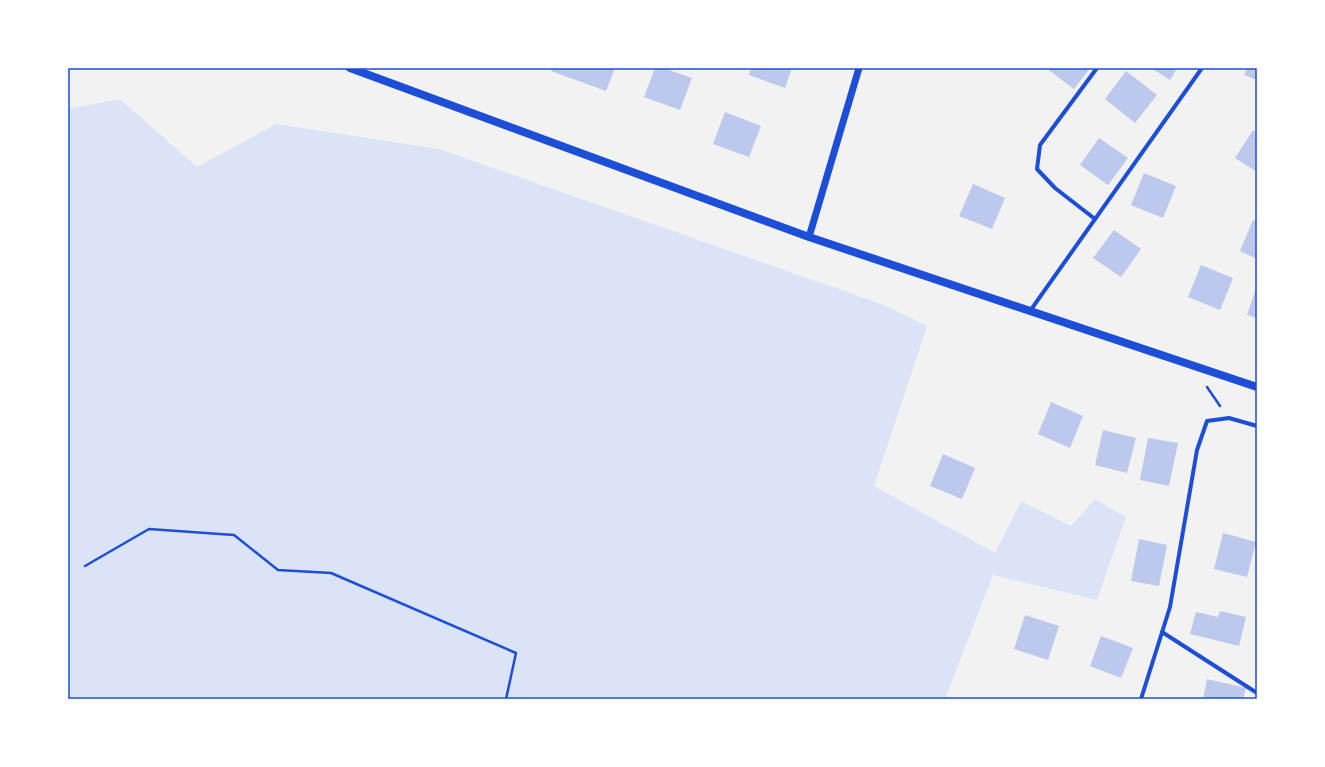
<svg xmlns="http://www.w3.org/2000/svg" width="1325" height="767" font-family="'IBM Plex Sans',sans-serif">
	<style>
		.green { fill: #dbe4f7 }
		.building { fill: #bdc9ec }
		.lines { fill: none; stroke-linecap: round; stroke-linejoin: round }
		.path { stroke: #1d4ed8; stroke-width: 2.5 }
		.minor { stroke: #1d4ed8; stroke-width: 4 }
		.tertiary { stroke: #1d4ed8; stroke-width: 7 }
		.secondary { stroke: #1d4ed8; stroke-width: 8 }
		.neatline { fill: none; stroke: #1d4ed8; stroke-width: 1.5 }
	</style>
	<rect width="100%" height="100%" fill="#f2f2f2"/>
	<path class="green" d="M120 99 197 167 276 124 439 149 884 305 927 326 874 486 995 553 1021 501 1071 526 1095 499 1126 517 1097 600 993 575 945 699H68V109Z"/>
	<g class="building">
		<path d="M552 68H615L606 91 551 71Z"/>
		<path d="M655 68H663L692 78 680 110 644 97Z"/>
		<path d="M751 68H792L785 88 749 75Z"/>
		<path d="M1046 68H1090L1074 89Z"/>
		<path d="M1151 68H1177L1170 80Z"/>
		<path d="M1247 68H1257V80L1244 75Z"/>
		<path d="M1126 71 1157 95 1135 123 1105 99Z"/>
		<path d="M725 112 761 126 749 157 713 144Z"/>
		<path d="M1253 130 1257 133V172L1235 158Z"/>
		<path d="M1099 138 1128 158 1108 185 1080 165Z"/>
		<path d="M1144 173 1176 186 1163 218 1131 205Z"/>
		<path d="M973 184 1005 198 992 229 959 216Z"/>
		<path d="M1253 220 1257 221V259L1240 251Z"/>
		<path d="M1114 230 1141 249 1121 277 1093 258Z"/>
		<path d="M1201 265 1233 278 1220 310 1188 297Z"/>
		<path d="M1257 285V318L1247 315Z"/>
		<path d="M1051 402 1083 416 1070 448 1038 434Z"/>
		<path d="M1103 430 1136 438 1127 473 1095 465Z"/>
		<path d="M1148 438 1178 443 1169 486 1140 480Z"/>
		<path d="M943 454 975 468 962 499 930 486Z"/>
		<path d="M1223 533 1256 542 1247 577 1214 569Z"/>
		<path d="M1139 539 1167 545 1159 586 1131 581Z"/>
		<path d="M1220 611 1246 617 1239 646 1190 634 1196 612 1218 617Z"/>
		<path d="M1025 615 1059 626 1048 660 1014 649Z"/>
		<path d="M1101 636 1133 648 1121 678 1090 666Z"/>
		<path d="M1207 679 1246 688 1243 699H1203Z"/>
	</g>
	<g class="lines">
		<g class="path">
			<path d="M1207 387 1220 406"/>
			<path d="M85 566 149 529 234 535 278 570 331 573 516 653 506 699"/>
		</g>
		<g class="minor">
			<path d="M1095 219 1055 188 1037 169 1040 145 1097 68"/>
			<path d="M1030 311 1202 68"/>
			<path d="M1162 632 1257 693"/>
			<path d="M1141 699 1170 607 1197 450 1207 421 1229 418 1257 426"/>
		</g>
		<path class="tertiary" d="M809 237 859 68"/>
		<path class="secondary" d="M350 68 809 237 1257 387"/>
	</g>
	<rect width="1325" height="767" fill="none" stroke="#ffffff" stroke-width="138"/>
	<rect x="69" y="69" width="1187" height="629" class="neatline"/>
</svg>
